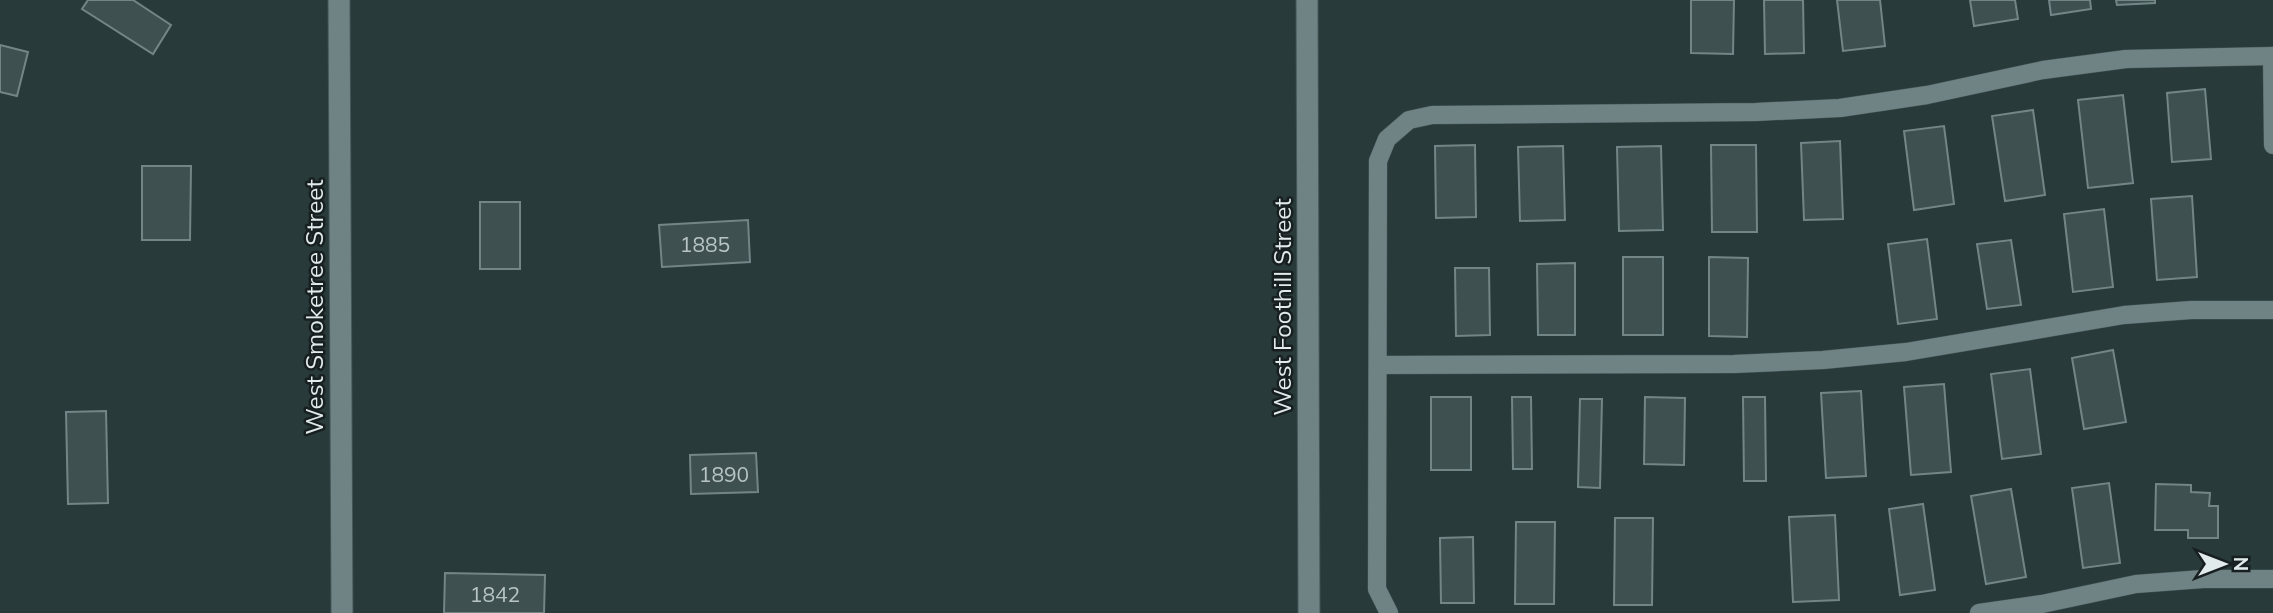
<svg xmlns="http://www.w3.org/2000/svg" width="2273" height="613" font-family="Mulish,sans-serif">
	<style>
		.building { fill: #3e5050; stroke: #738687; stroke-width: 2 }
		.lines { fill: none; stroke-linecap: round; stroke-linejoin: round }
		.service-casing { stroke: #465657; stroke-width: 19 }
		.minor-casing { stroke: #465657; stroke-width: 23 }
		.service { stroke: #708384; stroke-width: 18 }
		.minor { stroke: #708384; stroke-width: 21 }
		.labels { text-anchor: middle; dominant-baseline: central; stroke-width: 5; stroke-linejoin: round; paint-order: stroke }
		.number-label { font-size: 21px; fill: #b8c4c5 }
		.street-label { font-size: 24px; fill: #e1ebec; stroke: #181f20 }
	</style>
	<rect width="100%" height="100%" fill="#293a3b"/>
	<g class="building">
		<path d="M88 0H133L171 25 153 54 82 9Z"/>
		<path d="M1691 0H1734L1733 54 1691 53Z"/>
		<path d="M1764 0H1803L1804 53 1765 54Z"/>
		<path d="M1837 0H1880L1885 46 1843 51Z"/>
		<path d="M1970 0H2015L2018 19 1974 26Z"/>
		<path d="M2049 0H2090L2091 9 2051 15Z"/>
		<path d="M2116 0H2155V3L2117 5Z"/>
		<path d="M0 45 28 52 17 96 0 92Z"/>
		<path d="M2205 89 2211 159 2172 162 2167 93Z"/>
		<path d="M2123 95 2133 183 2088 188 2078 100Z"/>
		<path d="M2033 110 2045 195 2005 201 1992 116Z"/>
		<path d="M1944 126 1954 204 1914 210 1904 131Z"/>
		<path d="M1840 141 1843 219 1804 220 1801 143Z"/>
		<path d="M1475 145 1476 217 1436 218 1435 146Z"/>
		<path d="M1711 145H1756L1757 232H1712Z"/>
		<path d="M1563 146 1565 220 1520 221 1518 147Z"/>
		<path d="M1661 146 1663 230 1619 231 1617 147Z"/>
		<path d="M142 166H191L190 240H142Z"/>
		<path d="M2192 196 2197 277 2157 280 2151 199Z"/>
		<rect x="480" y="202" width="40" height="67"/>
		<path d="M2104 209 2113 287 2073 292 2064 214Z"/>
		<path d="M748 220 750 262 662 267 659 225Z"/>
		<path d="M1927 239 1937 319 1898 324 1888 244Z"/>
		<path d="M2011 240 2021 305 1987 309 1977 244Z"/>
		<rect x="1623" y="257" width="40" height="78"/>
		<path d="M1709 257 1748 258 1747 337 1709 336Z"/>
		<path d="M1575 263V335H1538L1537 264Z"/>
		<path d="M1455 268H1489L1490 335 1456 336Z"/>
		<path d="M2113 350 2126 422 2084 429 2072 358Z"/>
		<path d="M2030 369 2041 454 2002 459 1991 374Z"/>
		<path d="M1944 384 1951 472 1911 475 1904 387Z"/>
		<path d="M1861 391 1866 476 1826 478 1821 393Z"/>
		<rect x="1431" y="397" width="40" height="73"/>
		<path d="M1512 397H1531L1532 469H1513Z"/>
		<path d="M1645 397 1685 398 1684 465 1644 464Z"/>
		<path d="M1743 397H1765L1766 481H1744Z"/>
		<path d="M1580 399H1602L1600 488 1578 487Z"/>
		<path d="M106 411 108 503 68 504 66 412Z"/>
		<path d="M756 453 758 492 691 494 690 455Z"/>
		<path d="M2109 483 2120 563 2083 568 2072 488Z"/>
		<path d="M2156 484 2191 485V492L2210 493 2209 506H2218V538H2188V530H2155Z"/>
		<path d="M2011 489 2026 577 1986 584 1971 496Z"/>
		<path d="M1923 504 1935 590 1900 595 1889 509Z"/>
		<path d="M1835 515 1839 600 1793 602 1789 517Z"/>
		<path d="M1615 518H1653L1652 605H1614Z"/>
		<path d="M1516 522H1555L1554 604H1515Z"/>
		<path d="M1473 537 1474 603H1441L1440 538Z"/>
		<path d="M445 573 545 575 544 613H444Z"/>
	</g>
	<g class="lines">
		<defs>
			<g id="service">
				<path d="M2272 56 2273 145"/>
				<path d="M1378 365 1734 364 1823 360 1906 352 2124 315 2191 310H2273"/>
				<path d="M1389 613 1377 589 1378 161 1387 139 1409 120 1432 115 1756 112 1840 108 1927 95 2043 70 2126 59 2273 56"/>
				<path d="M1979 613 2042 604 2136 584 2203 579H2273"/>
			</g>
			<g id="minor">
				<path d="M339 0 342 613"/>
				<path d="M1307 0 1309 613"/>
			</g>
		</defs>
		<use href="#service" class="service-casing"/>
		<use href="#minor" class="minor-casing"/>
		<use href="#service" class="service"/>
		<use href="#minor" class="minor"/>
	</g>
	<g class="labels">
		<g class="number-label">
			<text x="705" y="244">1885</text>
			<text x="724" y="474">1890</text>
			<text x="495" y="594">1842</text>
		</g>
		<g class="street-label">
			<text transform="translate(314 307) rotate(-90)">West Smoketree Street</text>
			<text transform="translate(1282 307) rotate(-90)">West Foothill Street</text>
		</g>
	</g>
	<g transform="translate(2224 564) rotate(90)" stroke="#181f20" stroke-width="5" paint-order="stroke">
	<path d="M0-5L12 26L0 18L-12 26Z" fill="#e1ebec"/>
	<text y="-10" font-size="19" font-weight="bold" text-anchor="middle" fill="#e1ebec">N</text>
	</g>
</svg>
